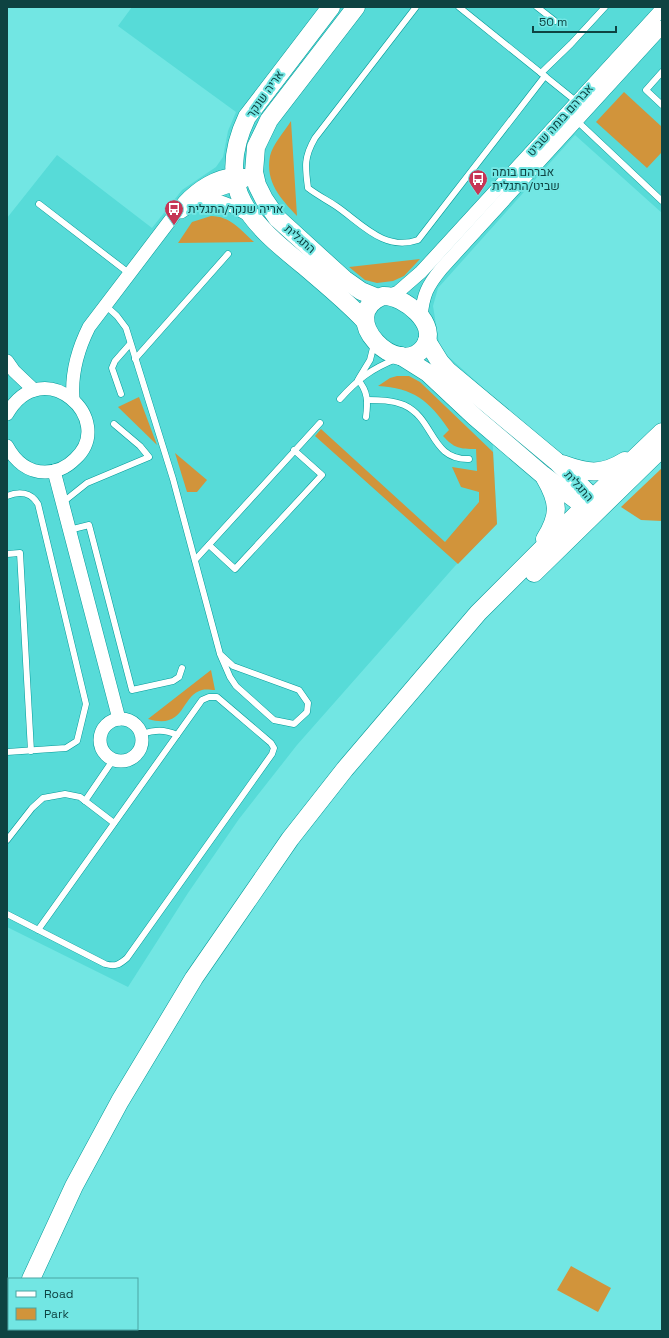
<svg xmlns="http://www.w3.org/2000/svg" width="669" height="1338" font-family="'Space Grotesk',Heebo,sans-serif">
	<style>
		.built { fill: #57dbd8 }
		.green { fill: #d1943b }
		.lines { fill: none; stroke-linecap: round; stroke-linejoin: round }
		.lane-casing { stroke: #039a98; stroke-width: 7 }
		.street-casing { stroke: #039a98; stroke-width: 14 }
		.secondary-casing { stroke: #039a98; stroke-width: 19 }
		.lane { stroke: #fff; stroke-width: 6 }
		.street { stroke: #fff; stroke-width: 13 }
		.secondary { stroke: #fff; stroke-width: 18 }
		.labels { text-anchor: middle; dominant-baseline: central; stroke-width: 4; stroke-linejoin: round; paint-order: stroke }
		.street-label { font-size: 12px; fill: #0e4342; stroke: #72e6e3 }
		.poi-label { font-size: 12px; fill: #0e4342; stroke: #72e6e3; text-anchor: start }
	</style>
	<rect width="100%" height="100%" fill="#72e6e3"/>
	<path class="built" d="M132 7H662V213L575 135 438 288 433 306 440 349 490 394 497 524 455 566 297 745 239 819 188 893 128 987 7 927V218L57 155 152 228 182 190 216 167 223 157 228 131 236 112 118 26Z"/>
	<g class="green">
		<path d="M624 92 662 127V152L647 168 596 122Z"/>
		<path d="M291 121 297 216C281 199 265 182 270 156 273 144 284 132 291 121Z"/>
		<path d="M211 216C230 216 241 230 254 242L178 243 192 222Z"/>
		<path d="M420 259 404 276 393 281 377 283 365 280 349 267Z"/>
		<path d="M397 376H409L420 382 493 452 497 524 458 564 315 436 321 429 445 542 479 502V492L461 487 452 467 477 471 476 449C459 449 454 448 443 436L449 430C429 400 413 388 378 386L390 378Z"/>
		<path d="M139 397 157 445 118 407Z"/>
		<path d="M175 453 207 480 197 492H187Z"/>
		<path d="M662 468V521L641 520 621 507Z"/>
		<path d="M211 670 215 690C211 690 206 689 202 690 180 696 186 730 148 719Z"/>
		<path d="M571 1266 611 1288 598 1312 557 1290Z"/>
	</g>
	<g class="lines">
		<defs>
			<g id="lane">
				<path d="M416 7 315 138C304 157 305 166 308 188 317 195 327 200 336 206 361 223 384 252 418 240L545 76"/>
				<path d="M459 7 577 102"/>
				<path d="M537 7 555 21"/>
				<path d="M662 72 646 90 662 105"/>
				<path d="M541 73 571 44 605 7"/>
				<path d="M576 120 662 201"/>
				<path d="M39 204 130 274"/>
				<path d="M105 305 117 316 126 328 173 479 220 654 230 677 236 686 274 720 294 724 307 712 308 703 299 690 233 666 220 654"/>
				<path d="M135 359 228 254"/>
				<path d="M359 378 370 360 374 344"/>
				<path d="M358 380C368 391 368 402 366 417"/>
				<path d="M121 394 112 368 115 361 130 344"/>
				<path d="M340 399C358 379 371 369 396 359"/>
				<path d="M367 400C379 400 392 400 404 405 435 419 430 460 469 459"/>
				<path d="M7 496C19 491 31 492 38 504L86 704 77 741 66 748 7 752"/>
				<path d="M62 503 87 483 149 457 140 446 114 424"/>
				<path d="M69 530 89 525 132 690 173 681 179 677 182 668"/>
				<path d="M209 545 235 569 322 475 294 450"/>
				<path d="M7 554 20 553 31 751"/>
				<path d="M195 560 320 423"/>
				<path d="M141 734C155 730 164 729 177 735"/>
				<path d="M85 801 113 760"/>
				<path d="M7 840 32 808 43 798 65 794 80 797 114 823"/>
				<path d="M7 914 105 964C115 967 119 965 127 958L272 754 274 748 271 743 217 697H209L202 700 38 930"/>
			</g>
			<g id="street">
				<path d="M197 201 212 192 244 181"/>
				<path d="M181 212C207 192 225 201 250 216"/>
				<path d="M388 296 398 292 421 272 662 9"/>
				<path d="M421 317C423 295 427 286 442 268L662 27"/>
				<path d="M7 361 14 371 34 390"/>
				<path d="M73 399C71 374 78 349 89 327L184 202C196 189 217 174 236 175 242 175 249 176 255 177"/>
				<path d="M7 414C43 351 118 420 75 459 67 467 57 472 45 472 28 472 15 461 7 446"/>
				<path d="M54 471 119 719"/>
				<circle cx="121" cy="740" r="21"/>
			</g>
			<g id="secondary">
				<path d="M331 7 247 117C213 189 251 223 303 265 324 283 345 300 364 320"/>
				<path d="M356 7 269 120 256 147 254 172 257 185 264 199 277 218 344 279 361 291 378 298"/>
				<path d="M383 296C404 295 440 325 424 347 399 381 334 316 383 296Z"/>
				<path d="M427 341 440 362 448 371 556 461 593 498 597 508"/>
				<path d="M401 356 428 373 475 417 543 475 584 506 596 510"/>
				<path d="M562 464C587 473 601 476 625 461"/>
				<path d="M545 478C559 502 560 515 545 539"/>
				<path d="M534 573 662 448"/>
				<path d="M31 1279 74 1186 120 1101 194 978 290 839 345 769 478 613 593 498 662 432"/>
				<path d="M8 1331 9 1327"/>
			</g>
		</defs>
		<use href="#lane" class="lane-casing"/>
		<use href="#street" class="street-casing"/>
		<use href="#secondary" class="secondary-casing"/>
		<use href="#lane" class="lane"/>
		<use href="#street" class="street"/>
		<use href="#secondary" class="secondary"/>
	</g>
	<defs>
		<symbol id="bus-pin" viewBox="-11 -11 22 30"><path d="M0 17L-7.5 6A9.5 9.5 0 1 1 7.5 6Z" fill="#c63655" stroke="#72e6e3"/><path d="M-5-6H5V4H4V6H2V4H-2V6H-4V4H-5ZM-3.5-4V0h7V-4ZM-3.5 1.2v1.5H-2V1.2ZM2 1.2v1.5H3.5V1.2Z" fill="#fff"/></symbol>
	</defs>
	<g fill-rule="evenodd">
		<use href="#bus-pin" x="467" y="168" width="22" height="30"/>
		<use href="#bus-pin" x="163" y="198" width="22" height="30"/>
	</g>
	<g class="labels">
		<g class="street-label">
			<text transform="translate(265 94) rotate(-55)">אריה שנקר</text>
			<text transform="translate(560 120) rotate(-48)">אברהם בומה שביט</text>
			<text transform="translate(300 239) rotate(41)">התגלית</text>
			<text transform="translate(579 486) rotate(48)">התגלית</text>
		</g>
		<g class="poi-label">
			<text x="492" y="172">אברהם בומה<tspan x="492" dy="14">שביט/התגלית</tspan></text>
			<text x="188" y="209">אריה שנקר/התגלית</text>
		</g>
	</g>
	<rect width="669" height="1338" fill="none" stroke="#0e4342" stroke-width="16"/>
	<rect x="8" y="1278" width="130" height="52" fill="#72e6e3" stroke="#4aa5a3"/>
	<rect x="16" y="1291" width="20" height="6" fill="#ffffff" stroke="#4aa5a3"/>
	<text x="44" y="1298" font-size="12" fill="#0e4342">Road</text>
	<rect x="16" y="1308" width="20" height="12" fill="#d1943b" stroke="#4aa5a3"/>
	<text x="44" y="1318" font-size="12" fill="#0e4342">Park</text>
	<path d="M533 26v6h83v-6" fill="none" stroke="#0e4342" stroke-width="2"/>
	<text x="539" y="26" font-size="12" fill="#0e4342" stroke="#72e6e3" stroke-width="3" paint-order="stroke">50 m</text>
</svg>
